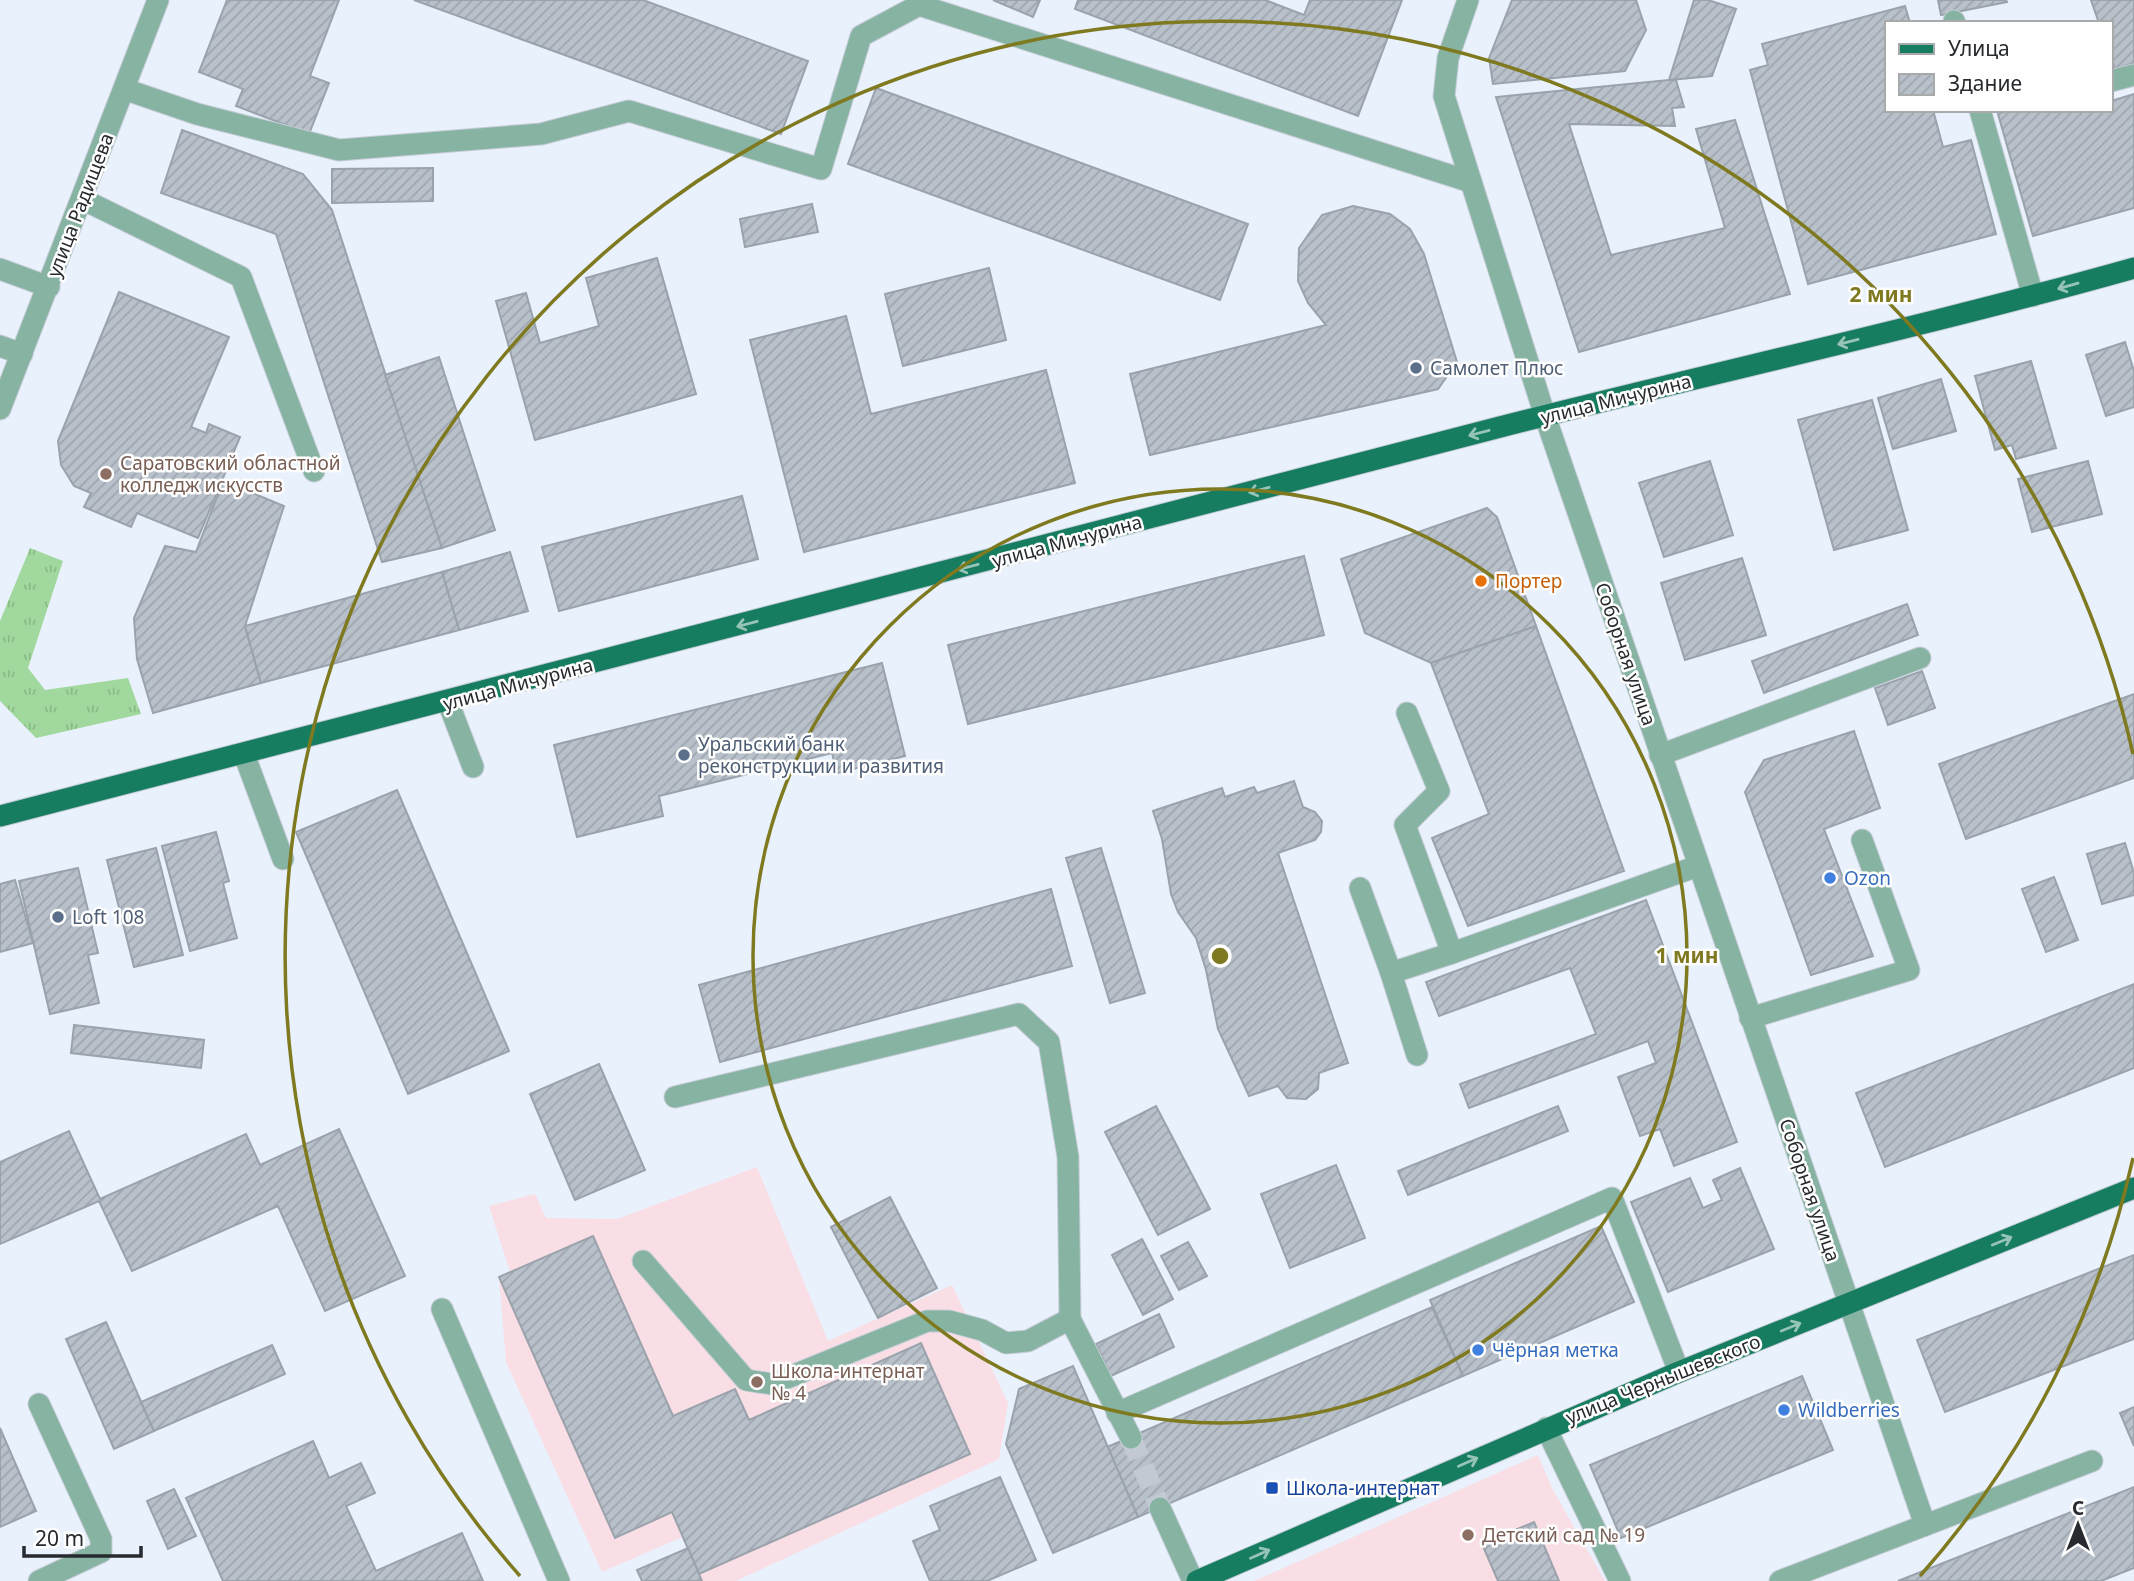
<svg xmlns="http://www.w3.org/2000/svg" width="2134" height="1581" font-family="'Noto Sans',sans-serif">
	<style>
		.education { fill: #f9dfe5 }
		.grass { fill: url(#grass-tufts) }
		.building { fill: url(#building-hatch); stroke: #9aa2ab; stroke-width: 2 }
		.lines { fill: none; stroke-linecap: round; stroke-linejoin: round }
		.minor-tunnel { stroke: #c2c9d3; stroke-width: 21; stroke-dasharray: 21 10; stroke-linecap: butt }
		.minor-casing { stroke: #c6cdd7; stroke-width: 23 }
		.major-casing { stroke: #c6cdd7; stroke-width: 23 }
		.minor { stroke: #87b3a2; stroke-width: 21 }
		.major { stroke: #177d61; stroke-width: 21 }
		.oneway { stroke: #96c4b7 }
		.ring { fill: none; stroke: #7f791f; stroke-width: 3.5 }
		.service-dot { fill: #5c6f8a; stroke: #fefefe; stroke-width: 2.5 }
		.education-dot { fill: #8d6e63; stroke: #fefefe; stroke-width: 2.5 }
		.food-dot { fill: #e8710a; stroke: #fefefe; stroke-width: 2.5 }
		.shop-dot { fill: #3f7fe0; stroke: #fefefe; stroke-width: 2.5 }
		.transit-dot { fill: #1a4fb4; stroke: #fefefe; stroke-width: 2.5 }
		.labels { text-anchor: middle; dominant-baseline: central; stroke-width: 5; stroke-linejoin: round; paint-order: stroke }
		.street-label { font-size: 19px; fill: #272a2e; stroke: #fefefe }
		.service-label { font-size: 19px; fill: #4e5e75; stroke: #fefefe; text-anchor: start }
		.education-label { font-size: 19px; fill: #785e54; stroke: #fefefe; text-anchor: start }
		.food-label { font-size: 19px; fill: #c56008; stroke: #fefefe; text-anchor: start }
		.shop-label { font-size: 19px; fill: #366cbe; stroke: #fefefe; text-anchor: start }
		.transit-label { font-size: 19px; fill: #164399; stroke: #fefefe; text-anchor: start }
		.centre { fill: #7f791f; stroke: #fefefe; stroke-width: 3.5 }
		.ring-label { font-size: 21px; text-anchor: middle; font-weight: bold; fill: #7f791f; stroke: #fefefe; stroke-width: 5; stroke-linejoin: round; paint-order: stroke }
	</style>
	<defs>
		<pattern id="grass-tufts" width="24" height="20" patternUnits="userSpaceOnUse" patternTransform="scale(1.75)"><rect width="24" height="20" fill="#a0d89d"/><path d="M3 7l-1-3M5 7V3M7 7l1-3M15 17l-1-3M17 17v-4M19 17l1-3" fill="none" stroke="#8aba88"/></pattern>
		<pattern id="building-hatch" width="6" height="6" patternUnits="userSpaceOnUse" patternTransform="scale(1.75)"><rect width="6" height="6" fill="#b8c0ca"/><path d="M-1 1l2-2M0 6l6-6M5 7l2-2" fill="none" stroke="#9ea5ae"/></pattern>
	</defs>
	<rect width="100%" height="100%" fill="#e9f1fc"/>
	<g class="education">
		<path d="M757 1167 828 1341 952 1285 1008 1403 999 1459 736 1581H702L682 1537 602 1572 506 1362 499 1277 510 1272 489 1206 535 1194 546 1218 617 1219Z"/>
		<path d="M1538 1455 1552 1488 1605 1581H1254Z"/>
	</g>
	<path class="grass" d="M30 548 63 561 28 668 45 690 128 678 141 714 36 738 0 701V621Z"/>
	<g class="building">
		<path d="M227 0H339L310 76 329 83 309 134 236 106 243 89 199 72Z"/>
		<path d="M414 0H643L808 61 781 134Z"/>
		<path d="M993 0H1040L1033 17Z"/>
		<path d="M1078 0H1265L1304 15 1310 0H1402L1358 116 1075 9Z"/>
		<path d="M1512 0H1636L1646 30 1625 71 1493 84 1489 58Z"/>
		<path d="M1694 0H1708L1736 9 1712 76 1669 80Z"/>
		<path d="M1938 0H2006L2007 2 1941 15Z"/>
		<path d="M2091 0H2134V63L2115 69 2111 57V23H2099Z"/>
		<path d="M1905 6 1910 23H1887V110H1933L1943 147 1971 140 1996 234 1808 284 1750 70 1768 65 1762 44Z"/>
		<path d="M1669 80H1676L1684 107 1672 108 1675 126 1569 124 1611 255 1725 228 1696 129 1735 120 1790 294 1579 352 1496 97Z"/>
		<path d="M876 88 1248 224 1220 300 848 164Z"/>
		<path d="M2134 94V208L2033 236 1998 114 2009 110H2111V101Z"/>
		<path d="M182 130 303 174 332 210 442 548 382 562 276 234 161 193Z"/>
		<path d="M433 168V201L332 203V169Z"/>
		<path d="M812 204 818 232 745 247 740 219Z"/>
		<path d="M1353 206 1390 214 1410 229 1424 254 1457 362 1438 389 1150 455 1130 374 1326 325 1308 303 1298 281 1299 248 1322 215Z"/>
		<path d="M657 258 696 394 535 440 496 301 526 293 540 343 599 326 586 278Z"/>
		<path d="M989 268 1006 340 903 366 885 294Z"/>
		<path d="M119 292 229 337 191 427 206 433 209 424 240 437 198 538 137 513 131 527 84 507 91 493 74 486 61 465 58 441Z"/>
		<path d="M846 316 871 414 1046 370 1075 483 804 552 750 340Z"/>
		<path d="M2125 342 2134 371V407L2106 416 2086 355Z"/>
		<path d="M439 357 495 530 442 548 385 375Z"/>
		<path d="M2031 361 2056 448 2016 459 2012 445 1995 450 1975 376Z"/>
		<path d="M1941 379 1956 431 1893 449 1878 398Z"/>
		<path d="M1872 400 1908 530 1834 550 1798 420Z"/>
		<path d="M1710 461 1733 535 1664 557 1639 483Z"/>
		<path d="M2088 461 2102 514 2032 532 2018 479Z"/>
		<path d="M223 481 284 506 245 626 261 683 153 713 137 659 134 618 165 546 196 552Z"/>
		<path d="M742 496 758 559 559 611 542 547Z"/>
		<path d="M1487 508 1497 517 1536 626 1431 663 1365 633 1341 559Z"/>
		<path d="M510 552 528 611 459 630 442 572Z"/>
		<path d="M1304 556 1324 635 968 724 948 645Z"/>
		<path d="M1742 558 1766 635 1685 660 1661 583Z"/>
		<path d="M442 572 459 630 261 683 245 626Z"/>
		<path d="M1907 604 1918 635 1764 693 1752 661Z"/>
		<path d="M1536 626 1624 871 1468 926 1432 838 1489 814 1431 663Z"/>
		<path d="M882 663 905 756 837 773 832 753 659 796 663 816 577 837 554 745Z"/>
		<path d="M1922 671 1935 708 1888 725 1875 688Z"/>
		<path d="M2134 694V778L1966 839 1939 764Z"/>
		<path d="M1854 731 1880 808 1824 829 1873 956 1811 975 1745 792 1764 760Z"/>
		<path d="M1294 781 1303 807 1315 812 1322 821 1321 832 1315 840 1278 853 1348 1063 1319 1073 1318 1089 1306 1099 1287 1098 1278 1086 1249 1096 1218 1029 1206 970 1196 938 1178 912 1171 894 1162 839 1153 811 1222 788 1225 797 1254 787 1257 793Z"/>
		<path d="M397 790 509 1051 408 1094 296 832Z"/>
		<path d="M216 832 229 881 223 883 237 938 190 951 162 846Z"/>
		<path d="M2125 843 2134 873V895L2102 904 2087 854Z"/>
		<path d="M156 848 183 955 134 967 107 860Z"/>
		<path d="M1101 848 1145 993 1110 1003 1066 858Z"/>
		<path d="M78 868 98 953 88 955 99 1003 50 1014 19 881Z"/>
		<path d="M2054 877 2078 940 2046 952 2022 889Z"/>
		<path d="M15 880 33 943 0 952V884Z"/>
		<path d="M1051 889 1072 966 720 1062 699 985Z"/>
		<path d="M1646 900 1737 1142 1674 1166 1660 1129 1640 1136 1618 1077 1656 1063 1648 1041 1469 1108 1460 1084 1596 1034 1570 968 1439 1016 1426 982Z"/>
		<path d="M2134 984V1068L1885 1167 1856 1093Z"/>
		<path d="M74 1025 204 1040 201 1068 71 1053Z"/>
		<path d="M599 1064 645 1170 575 1200 530 1094Z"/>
		<path d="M1156 1106 1210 1209 1158 1235 1105 1132Z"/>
		<path d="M1558 1106 1568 1131 1408 1195 1398 1171Z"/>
		<path d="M339 1129 405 1276 325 1311 278 1206 132 1271 99 1201 0 1244V1162L69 1131 100 1199 246 1134 260 1165Z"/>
		<path d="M1336 1165 1365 1238 1290 1268 1261 1194Z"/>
		<path d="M1740 1168 1774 1249 1668 1292 1631 1202 1690 1178 1703 1208 1722 1200 1713 1180Z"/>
		<path d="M890 1197 937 1288 878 1318 831 1227Z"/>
		<path d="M1601 1226 1634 1302 1463 1376 1430 1300Z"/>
		<path d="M593 1236 673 1416 735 1389 749 1420 921 1343 970 1454 699 1574 672 1512 615 1538 499 1277Z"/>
		<path d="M1142 1239 1173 1299 1143 1315 1112 1255Z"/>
		<path d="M1188 1242 1207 1276 1179 1290 1161 1256Z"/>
		<path d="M2134 1255V1339L1945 1412 1917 1340Z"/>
		<path d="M1432 1307 1463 1376 1138 1517 1107 1447Z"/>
		<path d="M1159 1314 1174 1347 1111 1376 1096 1344Z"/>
		<path d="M106 1322 154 1431 114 1449 66 1339Z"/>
		<path d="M272 1345 285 1374 154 1431 141 1402Z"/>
		<path d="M1073 1366 1138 1517 1053 1553 1006 1444 1019 1389Z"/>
		<path d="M1802 1376 1833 1450 1621 1538 1590 1465Z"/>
		<path d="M2134 1407V1446L2120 1413Z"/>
		<path d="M0 1428 36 1511 0 1527Z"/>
		<path d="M313 1441 329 1478 361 1463 375 1493 346 1506 376 1571 462 1533 483 1581H223L186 1498Z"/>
		<path d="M1000 1477 1036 1560 987 1581H930L913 1541 940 1530 930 1506Z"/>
		<path d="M2134 1487V1568L2101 1581H1898Z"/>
		<path d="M174 1489 196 1536 168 1549 147 1501Z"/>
		<path d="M1534 1522 1559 1581H1498L1482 1544Z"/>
		<path d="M688 1548 702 1581H642L637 1570Z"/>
	</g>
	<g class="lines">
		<path class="minor-tunnel" d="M1131 1438 1160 1508"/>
		<defs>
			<g id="minor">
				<path d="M1468 0 1448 58 1444 96 1545 416 1925 1525"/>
				<path d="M1954 21 1955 23"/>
				<path d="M2111 81 2134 75"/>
				<path d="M124 89 197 114 339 150 541 134 629 111 821 169 861 36 919 5 1471 182"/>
				<path d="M1980 110 2033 296"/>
				<path d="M82 199 241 277 314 471"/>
				<path d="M0 269 49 287"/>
				<path d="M0 346 22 354"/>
				<path d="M0 409 158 0"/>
				<path d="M448 702 473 767"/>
				<path d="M1407 713 1439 791 1405 825 1452 953 1698 866"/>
				<path d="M244 754 283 859"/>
				<path d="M1660 755 1920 658"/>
				<path d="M1360 888 1391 973 1452 953"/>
				<path d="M1391 973 1417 1055"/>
				<path d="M1750 1018 1909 970 1862 840"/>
				<path d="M675 1097 1019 1014 1049 1042 1068 1157 1070 1319 1131 1438"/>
				<path d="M643 1261 746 1380 772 1384 927 1321H949L982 1330 1006 1343 1028 1341 1070 1319"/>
				<path d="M442 1309 559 1581"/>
				<path d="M1117 1413 1612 1198 1679 1372"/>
				<path d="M1546 1428 1620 1581"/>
				<path d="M1160 1508 1193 1581"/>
				<path d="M39 1581 101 1552V1539L39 1404"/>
				<path d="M1780 1581 2092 1461"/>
			</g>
			<g id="major">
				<path d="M0 816C501 689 1000 556 1500 427 1711 373 1924 327 2134 268"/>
				<path d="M1197 1581 1679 1372 2134 1188"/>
			</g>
		</defs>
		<use href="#minor" class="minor-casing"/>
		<use href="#major" class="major-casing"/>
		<use href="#minor" class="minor"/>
		<use href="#major" class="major"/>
	</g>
	<defs><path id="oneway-shaft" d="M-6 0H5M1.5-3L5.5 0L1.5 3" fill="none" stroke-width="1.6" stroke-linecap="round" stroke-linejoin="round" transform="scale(1.75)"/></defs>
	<g class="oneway">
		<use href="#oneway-shaft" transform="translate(2068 286) rotate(164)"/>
		<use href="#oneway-shaft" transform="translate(1848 342) rotate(166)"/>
		<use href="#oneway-shaft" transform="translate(1479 433) rotate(165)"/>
		<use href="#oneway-shaft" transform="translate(1259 490) rotate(165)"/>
		<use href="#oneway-shaft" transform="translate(968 567) rotate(165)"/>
		<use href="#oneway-shaft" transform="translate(747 624) rotate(165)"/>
		<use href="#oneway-shaft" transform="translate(2002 1241) rotate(-22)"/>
		<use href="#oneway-shaft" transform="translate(1791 1327) rotate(-22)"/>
		<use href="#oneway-shaft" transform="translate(1468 1462) rotate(-24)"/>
		<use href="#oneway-shaft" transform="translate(1260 1554) rotate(-24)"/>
	</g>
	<g class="ring">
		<circle cx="1220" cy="956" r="467"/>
		<path d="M2133 1158A935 935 0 0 1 1920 1576M520 1576A935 935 0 1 1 2133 754"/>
	</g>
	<g class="service-dot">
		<circle cx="1416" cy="368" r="7"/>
		<circle cx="684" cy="755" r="7"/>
		<circle cx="58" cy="917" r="7"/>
	</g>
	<g class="education-dot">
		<circle cx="106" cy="474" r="7"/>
		<circle cx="757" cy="1382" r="7"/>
		<circle cx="1468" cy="1535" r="7"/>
	</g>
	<circle class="food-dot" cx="1481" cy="581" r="7"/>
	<g class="shop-dot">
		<circle cx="1830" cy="878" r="7"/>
		<circle cx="1478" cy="1350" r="7"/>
		<circle cx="1784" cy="1410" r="7"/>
	</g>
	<rect class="transit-dot" x="1265" y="1481" width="14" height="14" rx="3.5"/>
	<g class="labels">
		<g class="street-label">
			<text transform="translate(80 205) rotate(-69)">улица Радищева</text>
			<text transform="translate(1616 399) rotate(-14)">улица Мичурина</text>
			<text transform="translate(1067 541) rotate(-15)">улица Мичурина</text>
			<text transform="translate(1626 654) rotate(71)">Соборная улица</text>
			<text transform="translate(518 684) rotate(-15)">улица Мичурина</text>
			<text transform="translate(1810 1190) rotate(71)">Соборная улица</text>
			<text transform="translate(1663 1379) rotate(-22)">улица Чернышевского</text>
		</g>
		<g class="service-label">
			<text x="1430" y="368">Самолет Плюс</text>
			<text x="698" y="744">Уральский банк<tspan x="698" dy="22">реконструкции и развития</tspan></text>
			<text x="72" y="917">Loft 108</text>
		</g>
		<g class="education-label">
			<text x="120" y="463">Саратовский областной<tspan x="120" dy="22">колледж искусств</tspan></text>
			<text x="771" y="1371">Школа-интернат<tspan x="771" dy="22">№ 4</tspan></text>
			<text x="1482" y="1535">Детский сад № 19</text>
		</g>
		<g class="food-label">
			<text x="1495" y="581">Портер</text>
		</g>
		<g class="shop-label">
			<text x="1844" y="878">Ozon</text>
			<text x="1492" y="1350">Чёрная метка</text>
			<text x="1798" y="1410">Wildberries</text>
		</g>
		<g class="transit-label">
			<text x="1286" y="1488">Школа-интернат</text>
		</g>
	</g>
	<circle cx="1220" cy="956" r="10" class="centre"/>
	<g class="ring-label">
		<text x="1881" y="302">2 мин</text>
		<text x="1687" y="963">1 мин</text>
	</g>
	<rect x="1885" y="21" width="228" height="91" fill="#fefefe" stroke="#a8a9ab" stroke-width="2"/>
	<rect x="1899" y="44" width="35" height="10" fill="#177d61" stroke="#a8a9ab" stroke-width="2"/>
	<text x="1948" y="56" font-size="21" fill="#272a2e">Улица</text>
	<rect x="1899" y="74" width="35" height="21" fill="url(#building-hatch)" stroke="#a8a9ab" stroke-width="2"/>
	<text x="1948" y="91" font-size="21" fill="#272a2e">Здание</text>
	<g transform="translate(2078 1525)" stroke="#fefefe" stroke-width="5" paint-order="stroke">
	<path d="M0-5L12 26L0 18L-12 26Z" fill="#272a2e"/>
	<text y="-10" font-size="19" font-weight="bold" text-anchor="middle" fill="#272a2e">С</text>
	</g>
	<path d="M24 1546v10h117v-10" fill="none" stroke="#272a2e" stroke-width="3.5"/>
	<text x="35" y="1546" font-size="21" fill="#272a2e" stroke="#fefefe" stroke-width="5" paint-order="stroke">20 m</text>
</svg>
